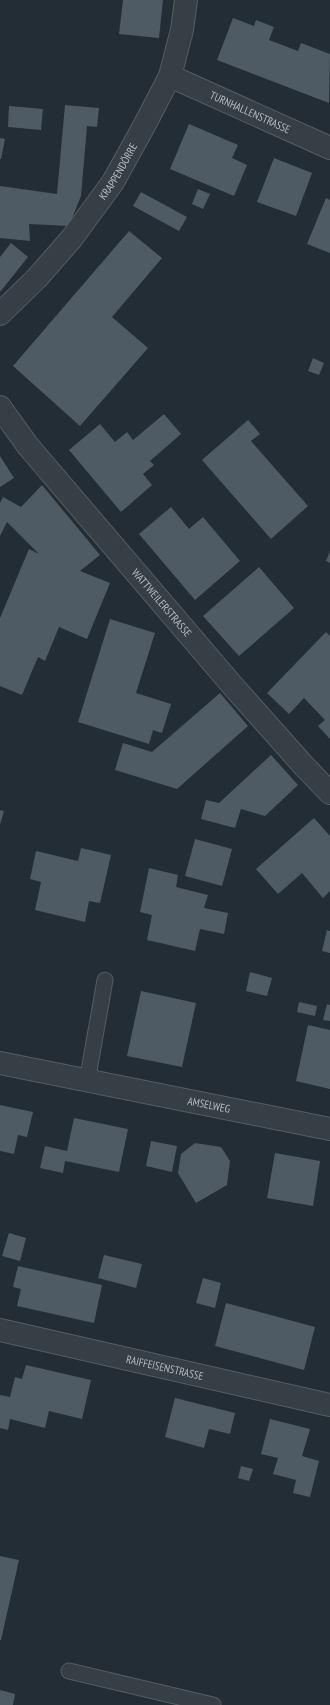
<svg xmlns="http://www.w3.org/2000/svg" width="330" height="1705" font-family="'PT Sans Narrow',sans-serif">
	<style>
		.building { fill: #4e5a64 }
		.lines { fill: none; stroke-linecap: round; stroke-linejoin: round }
		.service-casing { stroke: #545d64; stroke-width: 17 }
		.minor-casing { stroke: #545d64; stroke-width: 24 }
		.service { stroke: #363f46; stroke-width: 15 }
		.minor { stroke: #363f46; stroke-width: 22 }
		.labels { text-anchor: middle; dominant-baseline: central; stroke-width: 3; stroke-linejoin: round; paint-order: stroke }
		.street-label { font-size: 11px; fill: #b1bac2; stroke: #1c242b }
	</style>
	<rect width="100%" height="100%" fill="#232d35"/>
	<g class="building">
		<path d="M123 0H163L159 38 119 34Z"/>
		<path d="M233 18 254 26 256 20 274 27 269 40 298 51 301 43 330 54 329 103 217 60Z"/>
		<path d="M65 105 99 108 97 127 87 126 81 196 69 226 29 224 30 241 0 238V186L57 194Z"/>
		<path d="M9 106 43 109 41 130 8 127Z"/>
		<path d="M189 124 238 145 232 158 247 165 234 196 170 169Z"/>
		<path d="M0 138 5 139 1 159H0Z"/>
		<path d="M274 158 312 173 296 216 257 202Z"/>
		<path d="M198 189 210 194 203 209 192 204Z"/>
		<path d="M141 192 187 217 179 231 133 206Z"/>
		<path d="M326 198 330 200V253L307 244Z"/>
		<path d="M129 231 162 258 112 317 148 348 80 426 13 366Z"/>
		<path d="M11 243 28 257 0 292V257Z"/>
		<path d="M313 358 324 363 319 375 308 371Z"/>
		<path d="M164 414 181 434 150 461 154 465 143 474 152 485 121 512 69 450 100 424 115 442 127 432 133 440Z"/>
		<path d="M248 420 260 434 251 441 308 506 271 539 202 460Z"/>
		<path d="M0 456 14 478 0 487Z"/>
		<path d="M42 485 100 555 80 571 110 583 87 639 59 627 45 661 38 657 22 695 0 686V618L29 549 39 554 7 522 0 536V503L3 497 21 507Z"/>
		<path d="M171 507 189 529 203 517 240 561 195 600 139 534Z"/>
		<path d="M330 551V563L326 561Z"/>
		<path d="M259 567 294 608 239 656 203 616Z"/>
		<path d="M110 619 155 633 136 693 171 704 162 733 153 730 149 744 78 722Z"/>
		<path d="M326 632 330 636V739L318 726 325 720 304 698 289 714 267 693Z"/>
		<path d="M220 693 248 726 177 789 115 770 123 743 152 752Z"/>
		<path d="M271 755 298 785 265 816 241 809 235 828 201 819 206 800 219 803Z"/>
		<path d="M0 810 4 811 0 825Z"/>
		<path d="M314 818 330 836V891L323 898 302 873 278 894 256 869Z"/>
		<path d="M195 839 232 849 222 886 185 876Z"/>
		<path d="M81 848 111 855 100 903 89 901 85 922 35 910 41 882 30 879 36 851 78 861Z"/>
		<path d="M149 868 178 875 176 887 208 895 204 908 228 913 224 934 200 929 195 951 147 940 152 915 140 912Z"/>
		<path d="M327 930 330 931V953L322 951Z"/>
		<path d="M250 972 272 978 267 996 246 991Z"/>
		<path d="M141 991 196 1003 182 1067 127 1056Z"/>
		<path d="M299 1002 317 1006 315 1016 297 1012Z"/>
		<path d="M327 1004 330 1005V1021L323 1020Z"/>
		<path d="M308 1025 330 1030V1089L296 1081Z"/>
		<path d="M0 1105 33 1112 27 1137 18 1135 14 1154 0 1151Z"/>
		<path d="M74 1118 128 1129 119 1172 65 1161 63 1173 40 1168 45 1146 67 1151Z"/>
		<path d="M151 1141 177 1146 172 1172 146 1166Z"/>
		<path d="M195 1143 221 1147 230 1161 227 1185 196 1203 178 1173 181 1154Z"/>
		<path d="M275 1153 320 1161 313 1206 267 1198Z"/>
		<path d="M9 1233 26 1238 20 1261 2 1256Z"/>
		<path d="M104 1255 142 1264 136 1288 98 1278Z"/>
		<path d="M18 1266 102 1285 94 1323 17 1306 21 1289 13 1287Z"/>
		<path d="M203 1278 221 1283 215 1308 196 1303Z"/>
		<path d="M226 1303 315 1327 304 1370 215 1346Z"/>
		<path d="M26 1365 91 1380 82 1419 49 1411 45 1428 10 1419 8 1430 0 1428V1395L10 1397 15 1377 22 1379Z"/>
		<path d="M175 1398 235 1413 230 1434 209 1429 204 1448 165 1437Z"/>
		<path d="M270 1419 310 1429 302 1456 319 1461 310 1497 293 1493 296 1480 273 1474 278 1458 261 1454Z"/>
		<path d="M241 1466 253 1469 249 1481 238 1478Z"/>
		<path d="M0 1556 19 1560 1 1640H0Z"/>
		<path d="M0 1690 15 1694 13 1705H0Z"/>
	</g>
	<g class="lines">
		<defs>
			<g id="service">
				<path d="M87 1082 105 980"/>
				<path d="M69 1671 213 1705"/>
			</g>
			<g id="minor">
				<path id="s1" d="M170 76 330 148"/>
				<path id="s2" d="M0 314 37 278 72 238 113 182 144 126 170 76 182 30 186 0"/>
				<path id="s3" d="M0 407 28 446 232 685 304 766 330 793"/>
				<path id="s4" d="M0 1063 330 1129"/>
				<path id="s5" d="M0 1330 330 1405"/>
			</g>
		</defs>
		<use href="#service" class="service-casing"/>
		<use href="#minor" class="minor-casing"/>
		<use href="#service" class="service"/>
		<use href="#minor" class="minor"/>
	</g>
	<g class="labels">
		<g class="street-label">
			<text stroke="none"><textPath href="#s1" startOffset="88">TURNHALLENSTRASSE</textPath></text>
			<text stroke="none"><textPath href="#s2" startOffset="186">KRAPPENDÖRRE</textPath></text>
			<text stroke="none"><textPath href="#s3" startOffset="254">WATTWEILERSTRASSE</textPath></text>
			<text stroke="none"><textPath href="#s4" startOffset="213">AMSELWEG</textPath></text>
			<text stroke="none"><textPath href="#s5" startOffset="169">RAIFFEISENSTRASSE</textPath></text>
		</g>
	</g>
</svg>
